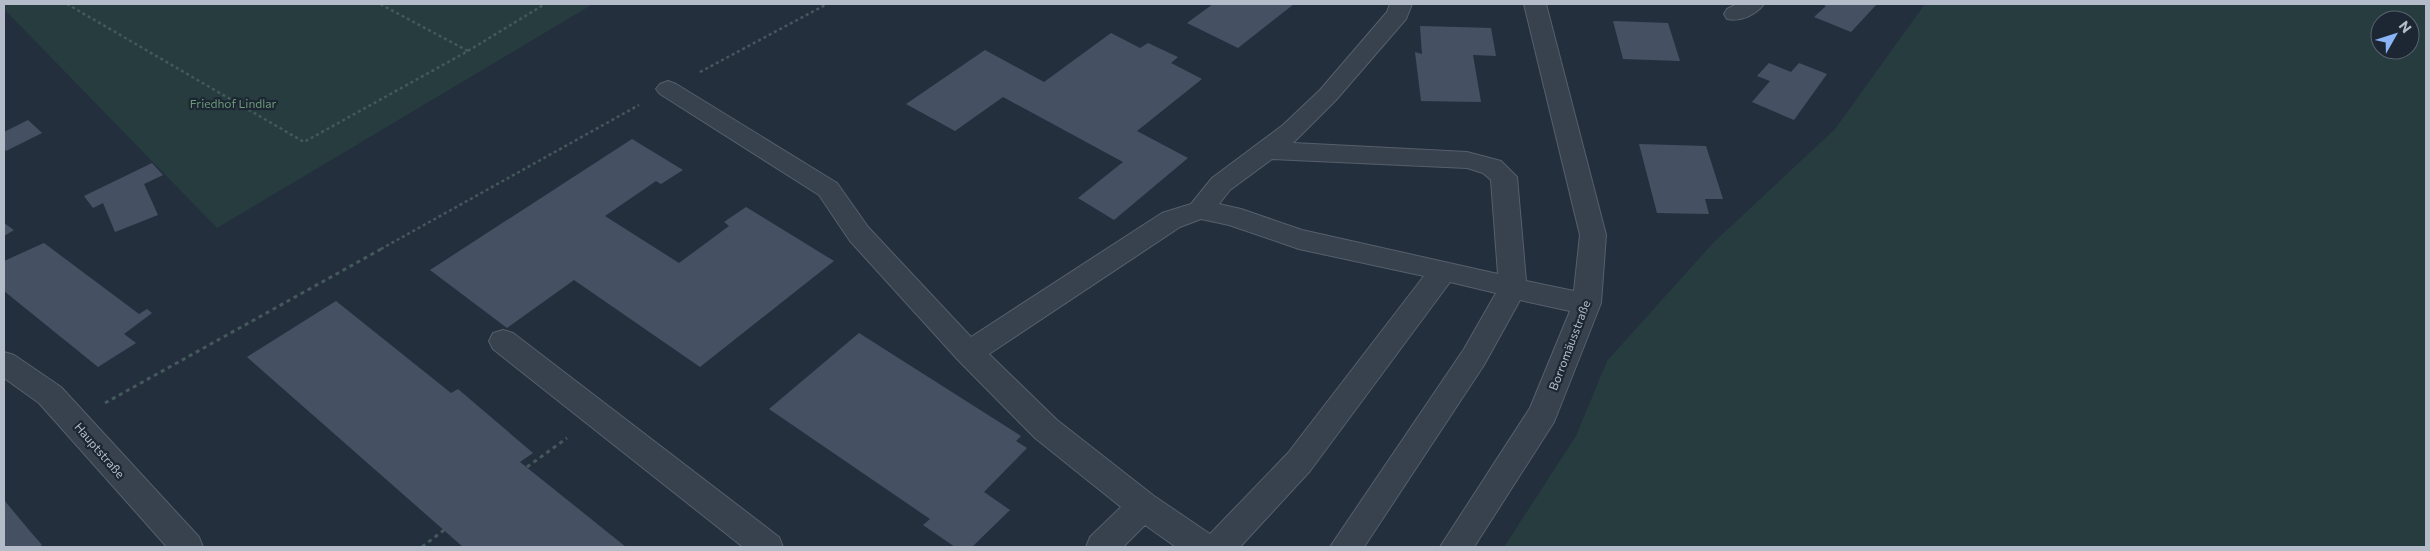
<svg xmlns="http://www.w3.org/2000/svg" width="2430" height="551" font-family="Commissioner,sans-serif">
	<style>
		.green { fill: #263c3f; fill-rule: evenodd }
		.building { fill: #455162 }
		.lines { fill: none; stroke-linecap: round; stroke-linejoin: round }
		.minor-casing { stroke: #565f6c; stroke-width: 2 }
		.path-far1 { stroke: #44595c; stroke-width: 2.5; stroke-dasharray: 3 3; stroke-linecap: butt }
		.path { stroke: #44595c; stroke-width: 3; stroke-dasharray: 4 4; stroke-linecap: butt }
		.minor { fill: #38414e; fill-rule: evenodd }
		.labels { text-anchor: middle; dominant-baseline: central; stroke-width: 4.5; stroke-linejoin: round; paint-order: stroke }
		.park-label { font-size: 12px; fill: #6b9a76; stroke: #1d2633 }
		.street-label { font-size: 12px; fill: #b4bcc9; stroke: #1d2633 }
	</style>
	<rect width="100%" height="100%" fill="#242f3e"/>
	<g class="green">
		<path d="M4 4H593L217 228 4 9Z"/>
		<path d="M1925 4H2426V547H1504L1576 436 1607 361 1713 243 1835 129ZM2380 20H2410V50H2380Z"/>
	</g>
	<g class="building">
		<path d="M1213 4H1294L1238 48 1187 23Z"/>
		<path d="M1820 4H1877L1851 32 1814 17 1826 6Z"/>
		<path d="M1613 21 1668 23 1680 61 1623 59Z"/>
		<path d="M1420 26 1491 28 1496 56 1473 55 1481 102 1421 101 1415 52 1422 54Z"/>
		<path d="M1111 33 1140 48 1148 43 1178 57 1171 63 1202 79 1137 131 1188 158 1114 220 1078 198 1123 162 1003 97 955 131 906 104 985 50 1044 82Z"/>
		<path d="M1769 63 1791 72 1799 63 1827 74 1794 120 1752 102 1770 81 1757 76Z"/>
		<path d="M28 120 42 133 6 151 4 148V132Z"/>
		<path d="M632 139 683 170 661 184 656 181 605 216 679 263 729 226 724 222 746 207 834 261 700 367 574 280 507 328 430 270Z"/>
		<path d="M1639 144 1706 146 1723 199H1705L1709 214 1657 213Z"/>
		<path d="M152 163 163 175 144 184 158 215 115 232 103 203 93 208 84 196Z"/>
		<path d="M4 223 14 230 4 236Z"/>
		<path d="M44 243 139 314 147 309 152 313 124 334 136 343 98 367 4 291V261Z"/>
		<path d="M336 301 451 393 458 389 533 453 520 462 626 547H463L247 357Z"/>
		<path d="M859 333 1021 436 1016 441 1027 448 984 492 1010 510 972 547H955L923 525 930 519 769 409Z"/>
		<path d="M4 500 29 530 42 545 38 547H4Z"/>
	</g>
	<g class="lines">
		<defs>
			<g id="minor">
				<path d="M1390 4H1412L1406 19 1336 100 1293 143 1467 152 1501 161 1517 177 1526 281 1574 291 1580 235 1524 4H1546L1606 235 1601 303 1554 422 1474 547H1440L1530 408 1570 311 1520 300 1484 365 1364 547H1330L1464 349 1496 293 1450 282 1310 471 1240 547H1176L1145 525 1123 547H1086L1090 537 1121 507 1035 438 959 361 850 241 819 195 660 94 656 89 660 84 668 81 676 84 837 183 868 227 971 337 1162 213 1191 204 1212 178 1283 125 1320 90 1387 12ZM1272 159 1467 168 1483 173 1491 180 1498 274 1302 230 1241 209 1219 204 1230 190ZM1201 219 1229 225 1299 249 1424 276 1288 453 1210 534 1154 496 1057 420 989 354 1180 227Z"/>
				<path d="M1737 4H1764C1756 15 1740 22 1727 19L1724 14 1727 9Z"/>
				<path d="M503 330 513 333 779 537 783 547H743L493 349 489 341 493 333Z"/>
				<path d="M4 352 14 355 61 387 199 537 203 547H167L39 403 4 378Z"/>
			</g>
		</defs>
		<use href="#minor" class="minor-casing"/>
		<g class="path-far1">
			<path d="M67 4 304 142 468 51 380 4"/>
			<path d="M468 51 545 4"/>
			<path d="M700 72 827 4"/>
			<path d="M381 249 639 105"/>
		</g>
		<g class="path">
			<path d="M105 403 383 248"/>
			<path d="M527 467 567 438"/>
			<path d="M422 547 444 530"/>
		</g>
		<use href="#minor" class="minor"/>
	</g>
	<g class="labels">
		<g class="park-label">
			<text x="233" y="103">Friedhof Lindlar</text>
		</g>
		<g class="street-label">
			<text transform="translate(1569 345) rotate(-69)">Borromäusstraße</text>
			<text transform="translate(100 450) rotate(49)">Hauptstraße</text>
		</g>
	</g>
	<rect width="2430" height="551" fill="none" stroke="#b4bcc9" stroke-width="10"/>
	<g transform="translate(2395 35) rotate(51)"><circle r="24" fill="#1d2633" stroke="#59626f"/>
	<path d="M0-4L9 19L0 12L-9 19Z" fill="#8ab4f8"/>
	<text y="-8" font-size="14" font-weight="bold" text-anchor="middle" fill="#b4bcc9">N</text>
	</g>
</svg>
